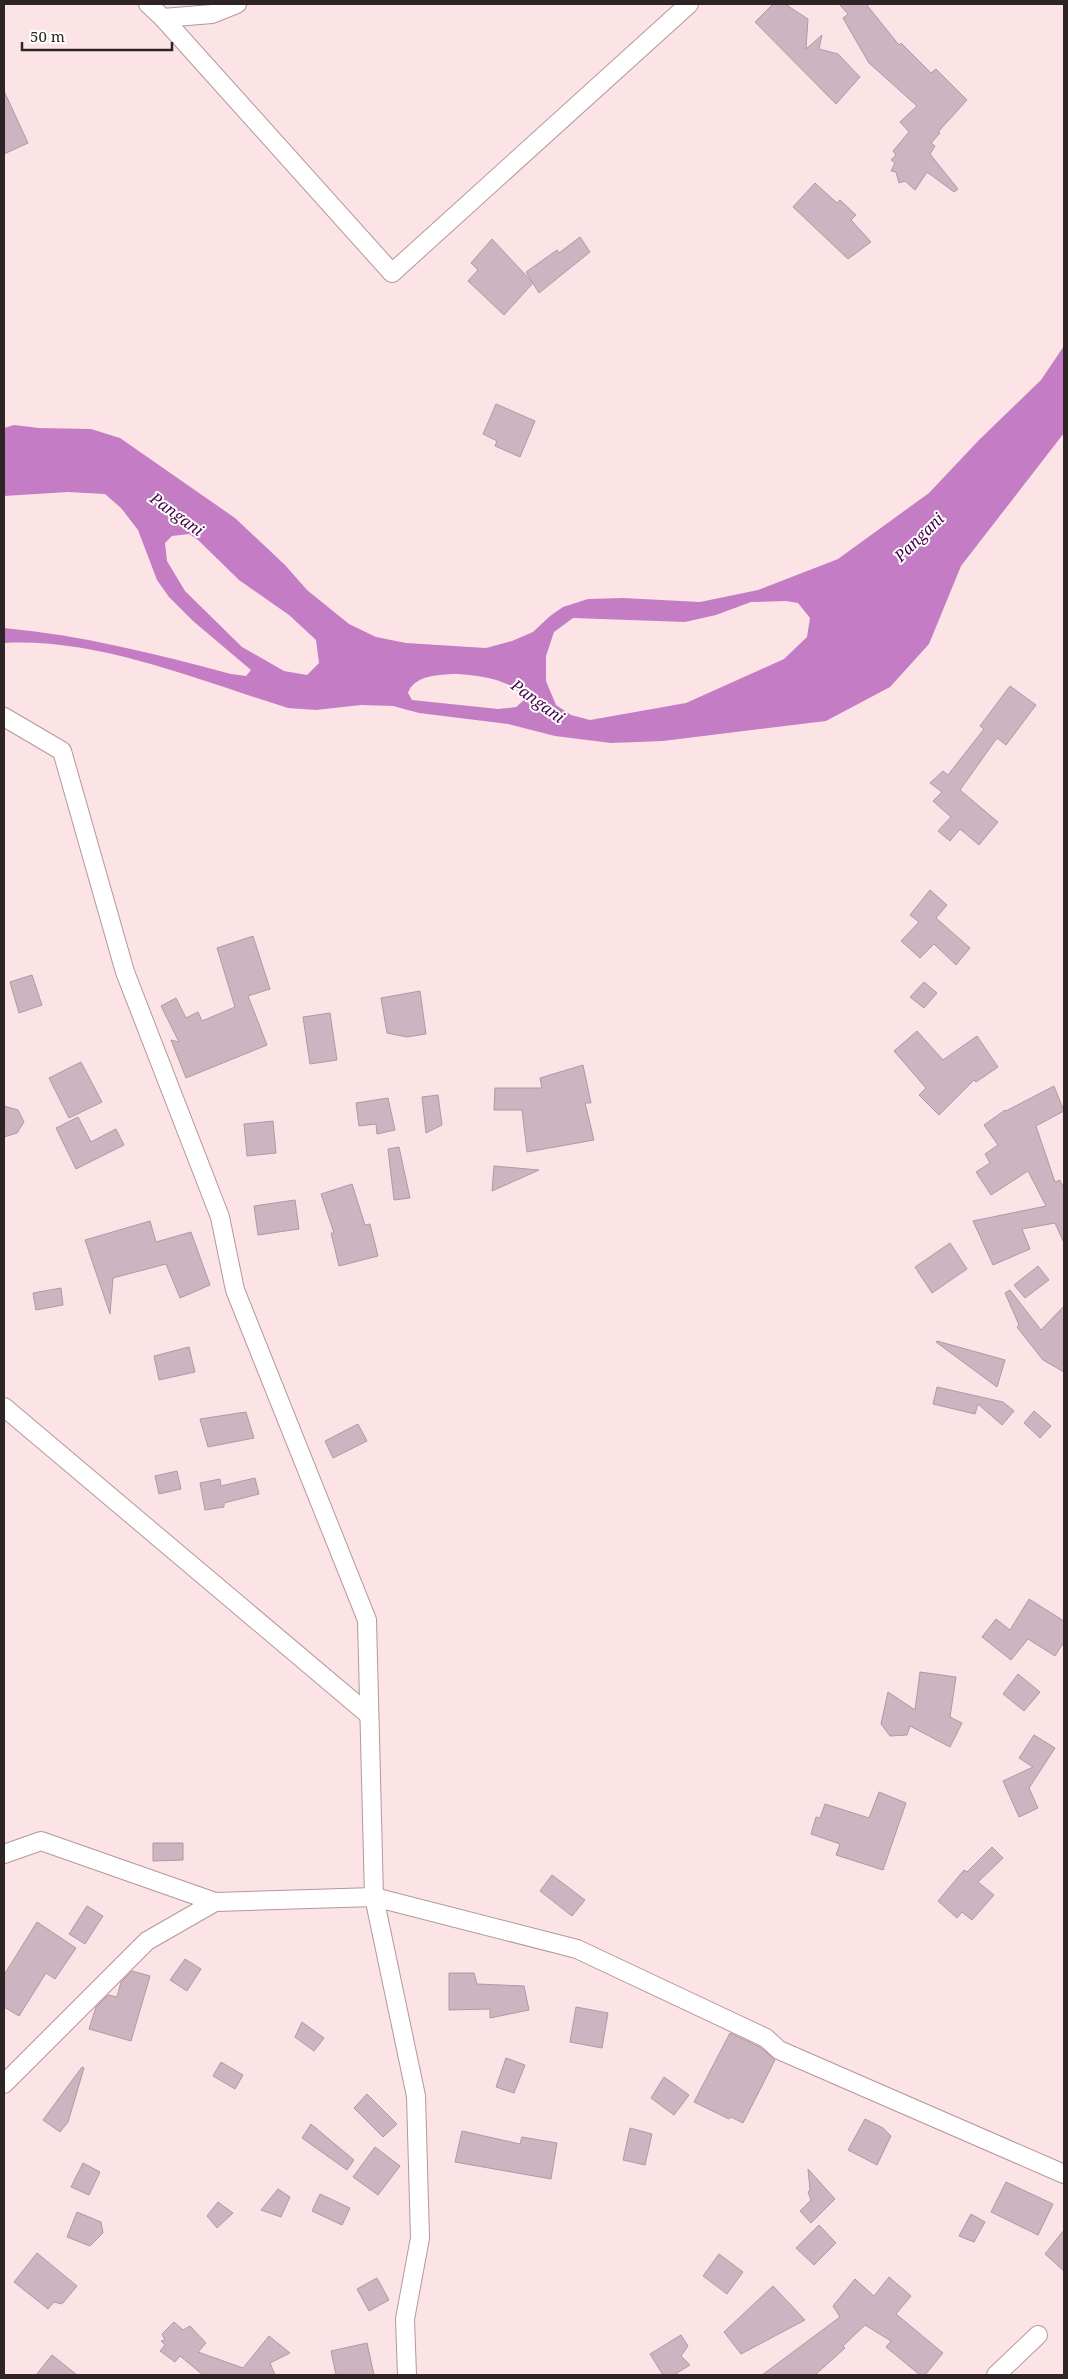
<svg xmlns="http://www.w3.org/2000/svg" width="1068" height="2379" font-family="'Noto Serif',serif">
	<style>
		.water { fill: #c47dc4; fill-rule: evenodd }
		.building { fill: #ceb3c0; stroke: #b298a5 }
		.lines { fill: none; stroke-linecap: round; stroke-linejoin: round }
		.minor-casing { stroke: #b5979b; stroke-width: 20 }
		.minor { stroke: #fff; stroke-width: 18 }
		.labels { text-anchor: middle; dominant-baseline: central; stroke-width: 4; stroke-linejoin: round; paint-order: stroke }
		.water-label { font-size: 16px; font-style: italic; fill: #48044a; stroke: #fff }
	</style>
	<rect width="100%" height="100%" fill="#fce3e6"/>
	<path class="water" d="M1064 346V433L961 566 929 644 890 687 826 721 663 741 611 743 555 736 508 724 419 713 393 706 361 705 316 710 288 708C197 680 99 638 4 643V628C81 635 156 654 231 674L246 676 251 670 193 621 169 597 157 580 138 530 121 508 105 494 68 492 4 496V428L14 425 39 428 91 429 120 438 235 518 285 565 307 590 349 624 376 637 406 643 486 648 512 641 533 632 550 616 563 607 588 599 623 598 700 602 758 590 838 559 929 493 979 440 1041 380ZM189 534 197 539 239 580 289 615 316 640 319 663 307 675 284 671 242 647 185 591 167 561 165 543 172 536ZM786 601 798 603 810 618 807 637 784 659 686 703 590 720 571 715 556 705 546 681V656L554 632 573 618 685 622 716 615 751 602ZM452 674C469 674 521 679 523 701L516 707 498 709 412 700 408 693C414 676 436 675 452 674Z"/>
	<g class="building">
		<path d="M773 4H785L808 19 806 49 822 35 819 49 838 54 860 77 836 104 755 22Z"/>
		<path d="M839 4H866L899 45 901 43 931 73 936 69 967 100 938 132 940 133 931 143 935 146 930 154 958 189 954 192 927 172 915 190 905 181 899 183 896 172 891 171 895 163 891 160 896 155 893 151 909 132 900 122 917 106 869 63 843 18 848 14Z"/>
		<path d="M4 91 28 143 4 154Z"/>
		<path d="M815 183 837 203 840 200 856 215 851 220 871 242 848 259 793 207Z"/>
		<path d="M580 237 590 252 539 293 526 272 557 250 559 253Z"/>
		<path d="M492 239 533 283 504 315 468 281 478 270 471 263Z"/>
		<path d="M496 404 535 421 520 457 495 446 497 441 483 434Z"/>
		<path d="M1010 686 1036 705 1006 745 997 738 960 790 998 822 979 845 960 829 950 841 938 831 951 817 933 801 942 792 930 783 943 771 948 775 984 729 980 726Z"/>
		<path d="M930 890 947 905 936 918 970 948 956 965 934 944 920 958 901 941 919 922 910 915Z"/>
		<path d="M253 936 270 989 248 996 267 1045 186 1078 171 1040 179 1042 161 1006 176 998 186 1018 198 1012 202 1021 235 1007 217 948Z"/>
		<path d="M32 975 42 1005 19 1013 10 982Z"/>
		<path d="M924 982 937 993 924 1008 910 997Z"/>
		<path d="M420 991 426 1034 407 1037 387 1033 381 998Z"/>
		<path d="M330 1013 337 1060 310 1064 303 1017Z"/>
		<path d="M917 1031 943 1060 977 1036 998 1067 976 1082 974 1080 939 1115 919 1095 926 1088 894 1051Z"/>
		<path d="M81 1062 102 1102 69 1118 49 1078Z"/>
		<path d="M583 1065 591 1103H585L594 1140 527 1152 522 1110H494L495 1088H542L540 1078Z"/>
		<path d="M1054 1086 1064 1111 1036 1126 1055 1182 1060 1180 1064 1189V1243L1055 1223 1022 1229 1030 1249 993 1265 973 1221 1046 1206 1028 1171 991 1195 976 1172 990 1163 985 1154 998 1145 984 1125 1005 1110 1006 1111Z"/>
		<path d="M438 1095 442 1125 426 1133 422 1097Z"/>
		<path d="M388 1098 395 1130 377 1134 376 1124 359 1126 356 1103Z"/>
		<path d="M4 1106 18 1110 24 1122 17 1133 4 1137Z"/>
		<path d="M78 1117 91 1142 116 1129 124 1145 76 1169 56 1128Z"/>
		<path d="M273 1121 276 1153 247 1156 244 1124Z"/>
		<path d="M399 1147 410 1198 394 1200 388 1149Z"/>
		<path d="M494 1166 539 1170 492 1191Z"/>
		<path d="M352 1184 365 1225 370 1224 378 1256 339 1266 331 1233H334L321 1194Z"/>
		<path d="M295 1200 299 1229 258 1235 254 1206Z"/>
		<path d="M150 1221 156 1242 191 1232 210 1285 180 1298 166 1264 113 1278 110 1314 85 1240Z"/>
		<path d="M950 1243 967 1269 932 1293 915 1267Z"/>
		<path d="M1038 1266 1049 1280 1025 1298 1014 1285Z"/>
		<path d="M61 1288 63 1305 36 1310 33 1293Z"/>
		<path d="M1010 1290 1041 1330 1064 1306V1372L1043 1360 1017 1327 1019 1325 1005 1293Z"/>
		<path d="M937 1341 1005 1360 997 1387 936 1342Z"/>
		<path d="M189 1347 195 1372 159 1380 154 1356Z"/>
		<path d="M937 1387 1003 1402 1014 1411 1002 1425 978 1404 975 1414 933 1404Z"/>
		<path d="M1034 1411 1051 1426 1040 1438 1024 1423Z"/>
		<path d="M246 1412 254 1438 208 1447 200 1419Z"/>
		<path d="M358 1424 367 1441 333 1458 325 1441Z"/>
		<path d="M177 1471 181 1489 159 1494 155 1476Z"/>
		<path d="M255 1478 259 1494 224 1503V1507L205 1510 200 1483 220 1479 221 1486Z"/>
		<path d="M1029 1599 1064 1621V1642L1055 1656 1028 1639 1011 1660 982 1637 996 1619 1010 1630Z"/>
		<path d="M920 1672 956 1677 950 1717 962 1723 950 1747 910 1726 907 1735 890 1736 881 1724 888 1692 915 1710Z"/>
		<path d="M1018 1674 1040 1692 1024 1711 1003 1694Z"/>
		<path d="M1034 1735 1055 1748 1029 1788 1038 1808 1019 1817 1003 1781 1033 1767 1019 1758Z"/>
		<path d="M879 1792 906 1803 883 1870 836 1855 840 1844 811 1834 816 1817 820 1818 825 1804 869 1818Z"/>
		<path d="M153 1843H183V1860L153 1861Z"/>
		<path d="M992 1847 1003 1858 978 1882 994 1895 972 1920 962 1912 957 1918 938 1901 964 1870 967 1872Z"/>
		<path d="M552 1875 585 1900 572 1916 540 1891Z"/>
		<path d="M87 1906 103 1916 85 1944 69 1934Z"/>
		<path d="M37 1922 76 1948 55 1979 46 1973 19 2016 4 2007V1975Z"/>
		<path d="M185 1959 201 1969 187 1991 170 1980Z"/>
		<path d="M132 1971 150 1976 131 2041 89 2029 96 2007 108 1995 117 1997 121 1982Z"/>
		<path d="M449 1973H474L477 1984 524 1986 529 2010 490 2018V2009L449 2010Z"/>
		<path d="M576 2007 608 2013 602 2048 570 2042Z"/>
		<path d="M302 2022 324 2038 314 2051 295 2037Z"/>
		<path d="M730 2033 760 2047 775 2060 743 2123 731 2117 729 2119 694 2102Z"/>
		<path d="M506 2058 525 2065 514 2093 496 2087Z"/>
		<path d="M221 2062 243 2075 235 2089 213 2076Z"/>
		<path d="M82 2067 84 2068 68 2122 60 2132 43 2120Z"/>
		<path d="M664 2077 689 2095 674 2115 651 2098Z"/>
		<path d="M367 2094 397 2124 383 2137 354 2108Z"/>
		<path d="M865 2119 883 2128 891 2136 877 2165 848 2150Z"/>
		<path d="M311 2124 354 2160 347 2170 302 2138Z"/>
		<path d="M630 2128 652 2134 645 2165 623 2160Z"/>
		<path d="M462 2131 520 2144 522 2137 557 2143 551 2179 455 2162Z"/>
		<path d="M375 2147 400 2166 378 2195 353 2177Z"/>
		<path d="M83 2163 100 2172 89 2195 71 2187Z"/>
		<path d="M808 2169 835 2199 811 2223 800 2211 811 2200 808 2192 810 2190Z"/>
		<path d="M1006 2182 1053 2204 1038 2235 991 2212Z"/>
		<path d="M278 2189 290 2197 281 2217 261 2210Z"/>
		<path d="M320 2194 350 2208 342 2225 312 2211Z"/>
		<path d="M218 2202 233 2213 217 2228 207 2216Z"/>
		<path d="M77 2212 101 2222 103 2233 90 2246 67 2237Z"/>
		<path d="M971 2214 985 2222 974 2242 959 2236Z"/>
		<path d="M819 2225 836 2243 814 2265 796 2248Z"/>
		<path d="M1064 2230V2271L1045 2254Z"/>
		<path d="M37 2253 77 2286 62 2304 54 2302 48 2309 14 2282Z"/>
		<path d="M719 2254 743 2272 727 2294 703 2276Z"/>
		<path d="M889 2277 911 2296 896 2314 943 2353 925 2375H920L886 2347 891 2341 865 2325 843 2346 845 2348 815 2375H762L840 2317 833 2306 855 2279 874 2296Z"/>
		<path d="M377 2278 389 2300 369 2311 357 2289Z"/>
		<path d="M773 2286 805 2320 741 2354 724 2332Z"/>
		<path d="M174 2322 183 2330 190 2326 206 2343 198 2352 243 2368 269 2336 290 2353 270 2363 275 2375H203L180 2356 175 2362 160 2351 165 2345 161 2341 165 2340 162 2334Z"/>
		<path d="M681 2335 688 2346 681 2356 690 2365 674 2375H663L650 2354Z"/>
		<path d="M367 2343 374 2375H336L331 2351Z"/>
		<path d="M52 2355 77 2375H36Z"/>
	</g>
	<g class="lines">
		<defs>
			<g id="minor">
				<path d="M148 4 163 18 212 14 237 4"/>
				<path d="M163 18 392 273 689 4"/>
				<path d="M4 717 62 751 125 972 220 1217 235 1290 367 1620 374 1897 416 2096 420 2238 405 2319 407 2375"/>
				<path d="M4 1407 369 1715"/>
				<path d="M4 1854 41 1841 215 1902"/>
				<path d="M4 2084 147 1941 215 1902 374 1897 577 1949 766 2038 779 2050 1064 2174"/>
				<path d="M996 2375 1038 2335"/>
			</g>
		</defs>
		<use href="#minor" class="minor-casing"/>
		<use href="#minor" class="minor"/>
	</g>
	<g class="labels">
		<g class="water-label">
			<text transform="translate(177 514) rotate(36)">Pangani</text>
			<text transform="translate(919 537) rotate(-44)">Pangani</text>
			<text transform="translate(538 701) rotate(36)">Pangani</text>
		</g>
	</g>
	<rect width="1068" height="2379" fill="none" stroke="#2f2425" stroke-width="10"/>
	<path d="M22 42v8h150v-8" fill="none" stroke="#2f2425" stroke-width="2.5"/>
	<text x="30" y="42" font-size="15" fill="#2f2425" stroke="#ffffff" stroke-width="4" paint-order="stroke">50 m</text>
</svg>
